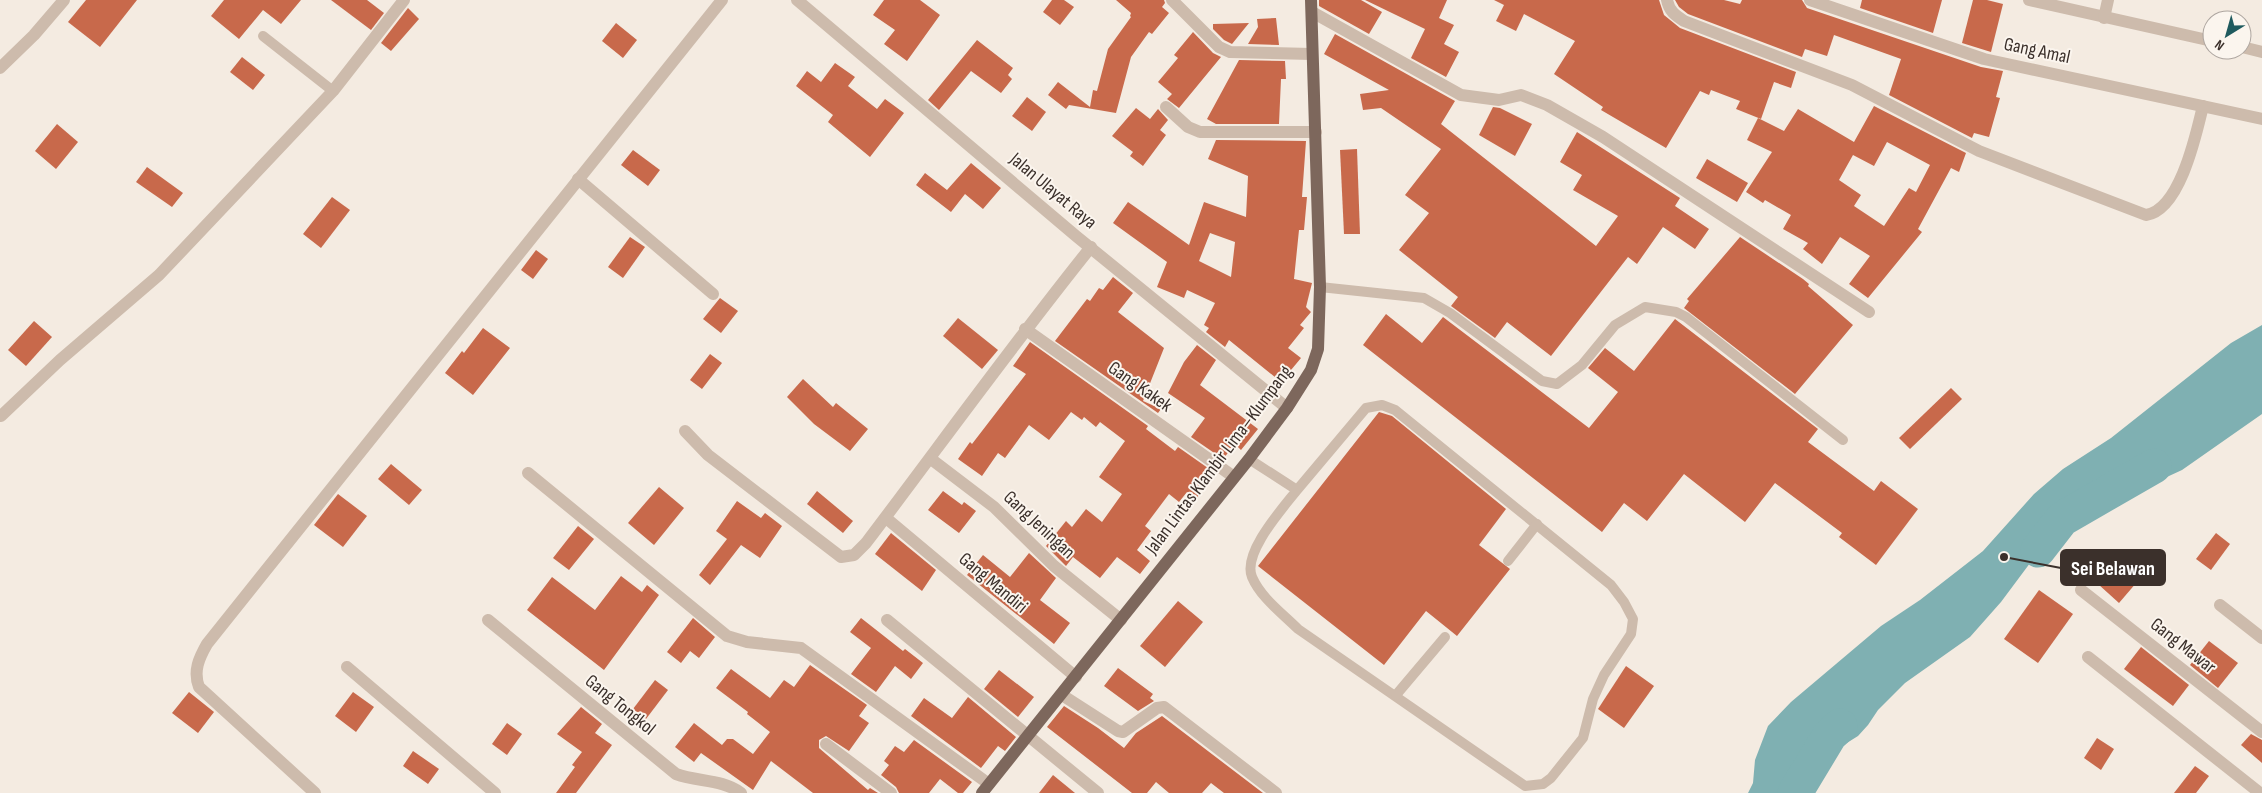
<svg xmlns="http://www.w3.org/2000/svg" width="2262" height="793" font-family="'Sofia Sans Condensed',sans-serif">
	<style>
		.water { fill: #7fb0b2 }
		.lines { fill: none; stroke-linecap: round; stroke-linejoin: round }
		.river { stroke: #7fb0b2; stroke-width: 35 }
		.building { fill: #c8694b; fill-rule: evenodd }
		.lane { stroke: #cdbbac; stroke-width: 10 }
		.street { stroke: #cdbbac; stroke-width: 12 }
		.primary { stroke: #7d675c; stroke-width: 12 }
		.labels { text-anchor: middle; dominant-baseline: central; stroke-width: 4; stroke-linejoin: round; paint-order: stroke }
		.street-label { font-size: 19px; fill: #3b302b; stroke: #fbf5ee }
		.leader { fill: none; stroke: #3b302b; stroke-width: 2 }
		.callout-dot { fill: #3b302b; stroke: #fbf5ee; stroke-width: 2 }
		.callout { fill: #3b302b; stroke: #3b302b; stroke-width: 2 }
		.callout-label { font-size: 20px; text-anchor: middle; font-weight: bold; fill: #fff }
	</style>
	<rect width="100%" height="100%" fill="#f4ebe1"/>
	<path class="water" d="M2262 325V414L2182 470 2156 482 2100 493 2077 507 2048 539 2001 602 1970 637 1905 683 1878 710 1868 725 1858 736 1813 764 1801 773 1786 793H1748L1753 783 1755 760 1768 726 1791 702 1881 626 1920 600 1983 551 2034 494 2063 469 2111 438 2231 343Z"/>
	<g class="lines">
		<g class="river">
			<path d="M2038 550 2062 519 2154 466"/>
			<path d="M1795 793 1830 735 1840 726"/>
		</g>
	</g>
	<g class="building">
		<path d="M86 0H137L100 47 68 22Z"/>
		<path d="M224 0H301L281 24 263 10 239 39 211 16Z"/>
		<path d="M331 0H367L384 13 371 30Z"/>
		<path d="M884 0H920L940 15 907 61 884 44 895 30 873 15Z"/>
		<path d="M1052 0H1064L1074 7 1060 25 1043 12Z"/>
		<path d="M1116 0H1164L1165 3 1162 7 1169 13 1152 34 1149 32 1131 57 1116 113 1069 105 1066 109 1048 95 1058 82 1090 107 1093 90 1097 91 1108 49 1131 17 1130 16 1131 13Z"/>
		<path d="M1319 0H1361L1382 12 1369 34 1319 6Z"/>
		<path d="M1365 0H1447L1439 18 1454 25 1444 44 1459 52 1446 77 1411 58 1425 29Z"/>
		<path d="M1494 0H1659L1664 15 1680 28 1796 72 1791 88 1774 82 1761 119 1736 109 1740 101 1711 90 1709 95 1700 91 1666 148 1601 110 1603 107 1554 74 1575 41 1524 14 1516 31 1496 21 1504 5Z"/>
		<path d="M1675 0H1724L1740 4 1742 0H1802L1807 8 1981 67 2003 71 1996 97 2000 98 1989 137 1974 133 1972 138 1889 95 1901 59 1834 35 1827 56 1805 49 1802 57 1688 14 1679 7Z"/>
		<path d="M1862 0H1942L1933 33 1860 8Z"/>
		<path d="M1973 0H1987L2003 4 1991 52 1962 43Z"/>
		<path d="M408 8 419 19 391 51 381 43Z"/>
		<path d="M1276 18 1279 45 1248 44 1258 27 1257 19Z"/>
		<path d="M616 23 637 40 623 58 602 41Z"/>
		<path d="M1249 23 1232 44 1224 40 1213 29V24Z"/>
		<path d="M1193 32 1213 53 1221 57 1179 108 1167 99 1172 94 1158 82 1178 58 1174 55Z"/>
		<path d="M1335 34 1455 101 1441 124 1596 246 1618 216 1573 190 1582 175 1560 162 1577 132 1680 198 1675 206 1709 229 1695 249 1663 227 1637 264 1628 257 1551 356 1507 322 1495 338 1451 306 1458 297 1399 250 1429 213 1405 195 1441 149 1381 108 1363 110 1360 94 1389 90 1324 54Z"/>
		<path d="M977 40 1013 68 1008 75 1012 79 1001 93 971 71 939 110 928 100Z"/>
		<path d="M242 57 265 75 253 90 230 72Z"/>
		<path d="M1239 60 1285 61 1286 79H1281L1279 124H1216L1207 119Z"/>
		<path d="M835 63 855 77 848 86 877 109 885 99 904 113 870 157 828 122 833 115 796 86 807 71 821 82Z"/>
		<path d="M1027 97 1046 112 1032 131 1012 116Z"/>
		<path d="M1874 106 1966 153 1959 172 1951 168 1918 229 1922 232 1868 298 1849 284 1870 256 1840 237 1822 264 1803 249 1808 243 1783 229 1791 215 1765 200 1763 203 1746 192 1772 152 1747 140 1758 118 1784 131 1798 109 1854 142ZM1887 142 1930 165 1916 192 1909 188 1884 226 1854 206 1861 195 1839 180 1853 155 1874 166Z"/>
		<path d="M1493 107 1500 108 1532 124 1515 156 1479 135Z"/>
		<path d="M1136 108 1150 119 1158 109 1168 120 1160 130 1166 135 1143 166 1130 156 1133 152 1112 136Z"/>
		<path d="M57 124 78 142 56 169 35 151Z"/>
		<path d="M1216 140 1306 141 1302 197H1307L1304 230H1299L1294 279 1312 283 1306 307 1311 312 1300 325 1304 328 1288 348 1301 358 1281 382 1229 340 1225 347 1206 332 1209 328 1204 325 1215 303 1187 290 1184 298 1157 287 1167 262 1113 223 1128 202 1189 245 1204 202 1246 217 1248 176 1208 159ZM1210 233 1235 242 1231 277 1199 261Z"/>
		<path d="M1357 149 1360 234H1344L1340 150Z"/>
		<path d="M633 150 660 170 648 186 621 165Z"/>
		<path d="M1707 159 1748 183 1737 202 1696 178Z"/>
		<path d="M971 163 1001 188 983 209 965 194 951 212 916 185 925 173 947 190Z"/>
		<path d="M147 167 183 193 172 207 136 182Z"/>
		<path d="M332 197 350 210 321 248 303 234Z"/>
		<path d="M630 237 645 247 623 278 608 267Z"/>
		<path d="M1740 237 1803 279 1809 284 1808 286 1853 325 1795 394 1684 308 1689 301 1687 299Z"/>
		<path d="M536 250 548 259 533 279 521 270Z"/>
		<path d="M1113 277 1133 293 1118 312 1164 348 1143 401 1161 409 1158 413 1055 341 1087 299 1090 301 1099 288 1103 290Z"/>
		<path d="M720 298 738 311 721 333 703 319Z"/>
		<path d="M1386 314 1422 343 1443 317 1589 428 1618 392 1588 368 1605 348 1634 371 1675 319 1818 429 1808 442 1874 491 1881 481 1918 509 1876 565 1839 537 1842 533 1775 483 1745 522 1684 474 1647 521 1624 503 1602 532 1363 345Z"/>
		<path d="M958 318 998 350 982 369 943 336Z"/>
		<path d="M34 321 52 337 26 366 8 350Z"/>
		<path d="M483 328 510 348 473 395 445 373 462 351 464 353Z"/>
		<path d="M1030 342 1148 426 1146 429 1175 451 1178 447 1215 473 1196 499 1187 492 1179 502 1169 494 1145 526 1151 531 1137 550 1150 561 1140 574 1117 557 1100 578 1073 557 1066 566 1046 546 1066 521 1072 527 1086 509 1102 522 1122 494 1099 477 1125 441 1100 422 1096 427 1084 417 1082 420 1071 412 1049 440 1029 425 1005 458 998 453 982 476 958 459 970 442 972 444 1026 374 1013 366Z"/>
		<path d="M1197 345 1216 360 1200 385 1258 429 1241 450 1235 444 1223 459 1191 437 1205 418 1168 393 1184 362Z"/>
		<path d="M710 354 722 363 702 389 690 380Z"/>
		<path d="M803 379 833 407 836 403 868 429 850 451 814 424 787 397Z"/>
		<path d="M1951 388 1962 399 1910 449 1899 438Z"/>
		<path d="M1379 412 1392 416 1506 509 1479 545 1510 569 1457 636 1426 611 1384 665 1258 566Z"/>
		<path d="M391 464 422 490 409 505 378 479Z"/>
		<path d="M659 487 684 508 654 545 628 523Z"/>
		<path d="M817 491 853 521 843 533 807 504Z"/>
		<path d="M943 491 962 505 964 502 976 511 959 533 928 510Z"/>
		<path d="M338 494 367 516 343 547 314 525Z"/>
		<path d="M737 501 761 518 765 513 782 526 760 558 741 545 710 585 699 575 727 539 716 531Z"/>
		<path d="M578 526 594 539 569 570 553 558Z"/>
		<path d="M891 533 936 570 922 591 875 554Z"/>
		<path d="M2216 533 2230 544 2211 570 2196 559Z"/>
		<path d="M1029 553 1056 578 1040 600 1070 623 1054 644 967 575 983 555 1010 577Z"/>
		<path d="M2107 554 2137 582 2119 603 2088 575Z"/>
		<path d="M621 576 642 592 647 585 659 595 604 670 527 610 552 577 595 610Z"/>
		<path d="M2039 590 2073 614 2038 663 2004 639Z"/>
		<path d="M1178 601 1203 622 1165 667 1140 646Z"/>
		<path d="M693 618 715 637 699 658 690 651 681 663 667 652Z"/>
		<path d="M861 618 903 651 905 649 923 663 911 679 895 666 876 692 851 674 871 648 850 632Z"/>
		<path d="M2209 641 2238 663 2218 688 2190 665Z"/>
		<path d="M2141 647 2189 685 2173 706 2124 669Z"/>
		<path d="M810 665 867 705 859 716 869 723 849 751 826 736 819 740V748L868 790 870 788 878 793H813L771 761 753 790 701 753 694 762 675 747 694 723 722 745 727 739H733L753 754 770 732 747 714 748 712 716 688 731 669 770 698 784 680 794 687Z"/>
		<path d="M1626 666 1654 686 1624 728 1598 709Z"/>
		<path d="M1118 668 1153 694 1150 698 1154 701 1138 711 1104 686Z"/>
		<path d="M999 670 1034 697 1018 717 984 689Z"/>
		<path d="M655 680 668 690 646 719 633 709Z"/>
		<path d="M189 692 214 712 198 733 172 713Z"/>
		<path d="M353 692 374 707 356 732 335 716Z"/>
		<path d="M968 697 1016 737 1005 751 998 746 981 768 911 716 924 698 952 718Z"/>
		<path d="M1064 706 1098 728 1124 748 1136 733 1162 716 1263 793H1224L1211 783 1202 793H1169L1156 782 1147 793H1132L1047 727Z"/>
		<path d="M581 707 602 724 595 733 612 745 576 793H556L575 767 572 765 582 752 557 734Z"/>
		<path d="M507 723 522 734 507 755 492 744Z"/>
		<path d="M2251 734 2262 740V763L2241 745Z"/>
		<path d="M2097 738 2114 749 2101 770 2084 758Z"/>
		<path d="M914 740 972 782 963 793H958L940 779 929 793H899L896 787 881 775 889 765 884 761 895 746 904 752Z"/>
		<path d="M413 751 439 769 428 784 403 766Z"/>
		<path d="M2195 766 2209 776 2196 793H2174Z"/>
		<path d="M1053 775 1075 793H1039Z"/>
	</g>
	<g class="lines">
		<g class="lane">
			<path d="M263 36 333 91"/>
			<path d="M1320 287 1424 298 1450 313 1542 381 1557 384 1582 365 1615 325 1645 307 1676 312 1686 317 1843 440"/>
			<path d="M1249 459 1297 490C1283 508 1242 553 1252 577 1261 598 1282 613 1298 629L1525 786 1543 784 1551 778 1583 738 1593 699 1604 675 1631 634 1633 619 1624 602 1611 585 1395 410 1382 405 1366 408 1297 490"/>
			<path d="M1508 561 1537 524"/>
			<path d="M1396 695 1445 637"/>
		</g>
		<g class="street">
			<path d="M797 0 1076 236 1287 408"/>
			<path d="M1172 0 1219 47 1230 52 1312 54"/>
			<path d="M1667 0C1669 11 1675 15 1684 21L1852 85 1979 151 2146 215C2180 210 2196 135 2203 106"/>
			<path d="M1810 0 1984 59 2262 119"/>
			<path d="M2029 0 2212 41"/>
			<path d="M1312 12 1461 95 1499 100 1521 95 1547 105 1603 137 1869 312"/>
			<path d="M2104 18 2108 0"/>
			<path d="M2242 47 2262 52"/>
			<path d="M0 68 34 35 64 0"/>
			<path d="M1166 107 1188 127 1200 132H1316"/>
			<path d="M578 179 713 294"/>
			<path d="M1025 329 1234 477"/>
			<path d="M1 416 60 360 159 275 333 91 404 0"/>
			<path d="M685 431 708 455 841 557 854 555 866 543C941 444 1013 344 1091 247"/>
			<path d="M931 459 994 507 1054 566 1121 620"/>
			<path d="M528 473 727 636 747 642 801 648 989 784"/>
			<path d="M886 518 1076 677"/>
			<path d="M2081 590 2262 732"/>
			<path d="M2220 605 2262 638"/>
			<path d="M488 620 676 774C698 782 722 779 741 793"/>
			<path d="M887 620 1098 793"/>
			<path d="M2088 657 2260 793"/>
			<path d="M347 667 495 793"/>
			<path d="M1062 695 1118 731 1123 732 1157 708 1164 707 1276 793"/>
			<path d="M826 744 891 793"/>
			<path d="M315 793 199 687C193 671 199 658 207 644L722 0"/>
		</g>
		<path class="primary" d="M982 793 1249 459 1287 408 1311 370 1318 349 1320 287 1311 0"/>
	</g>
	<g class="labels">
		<g class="street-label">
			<text transform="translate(2037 51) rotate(12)">Gang Amal</text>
			<text transform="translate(1053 191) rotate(40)">Jalan Ulayat Raya</text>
			<text transform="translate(1140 387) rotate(35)">Gang Kakek</text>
			<text transform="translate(1219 460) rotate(-53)">Jalan Lintas Klambir Lima–Klumpang</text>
			<text transform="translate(1039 525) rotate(43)">Gang Jeningan</text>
			<text transform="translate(993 583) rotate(40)">Gang Mandiri</text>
			<text transform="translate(2183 646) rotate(38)">Gang Mawar</text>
			<text transform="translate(620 705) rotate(39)">Gang Tongkol</text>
		</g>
	</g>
	<path class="leader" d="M2004 557L2061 568"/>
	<circle class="callout-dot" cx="2004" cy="557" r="5"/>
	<rect class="callout" x="2061" y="550" width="104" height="35" rx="5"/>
	<g class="callout-label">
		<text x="2113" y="575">Sei Belawan</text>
	</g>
	<g transform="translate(2227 35) rotate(217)"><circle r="24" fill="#fbf5ee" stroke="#aea6a0"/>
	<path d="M0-4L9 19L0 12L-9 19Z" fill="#1f5a5e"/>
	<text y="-8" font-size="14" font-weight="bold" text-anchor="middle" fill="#3b302b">N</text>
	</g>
</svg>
